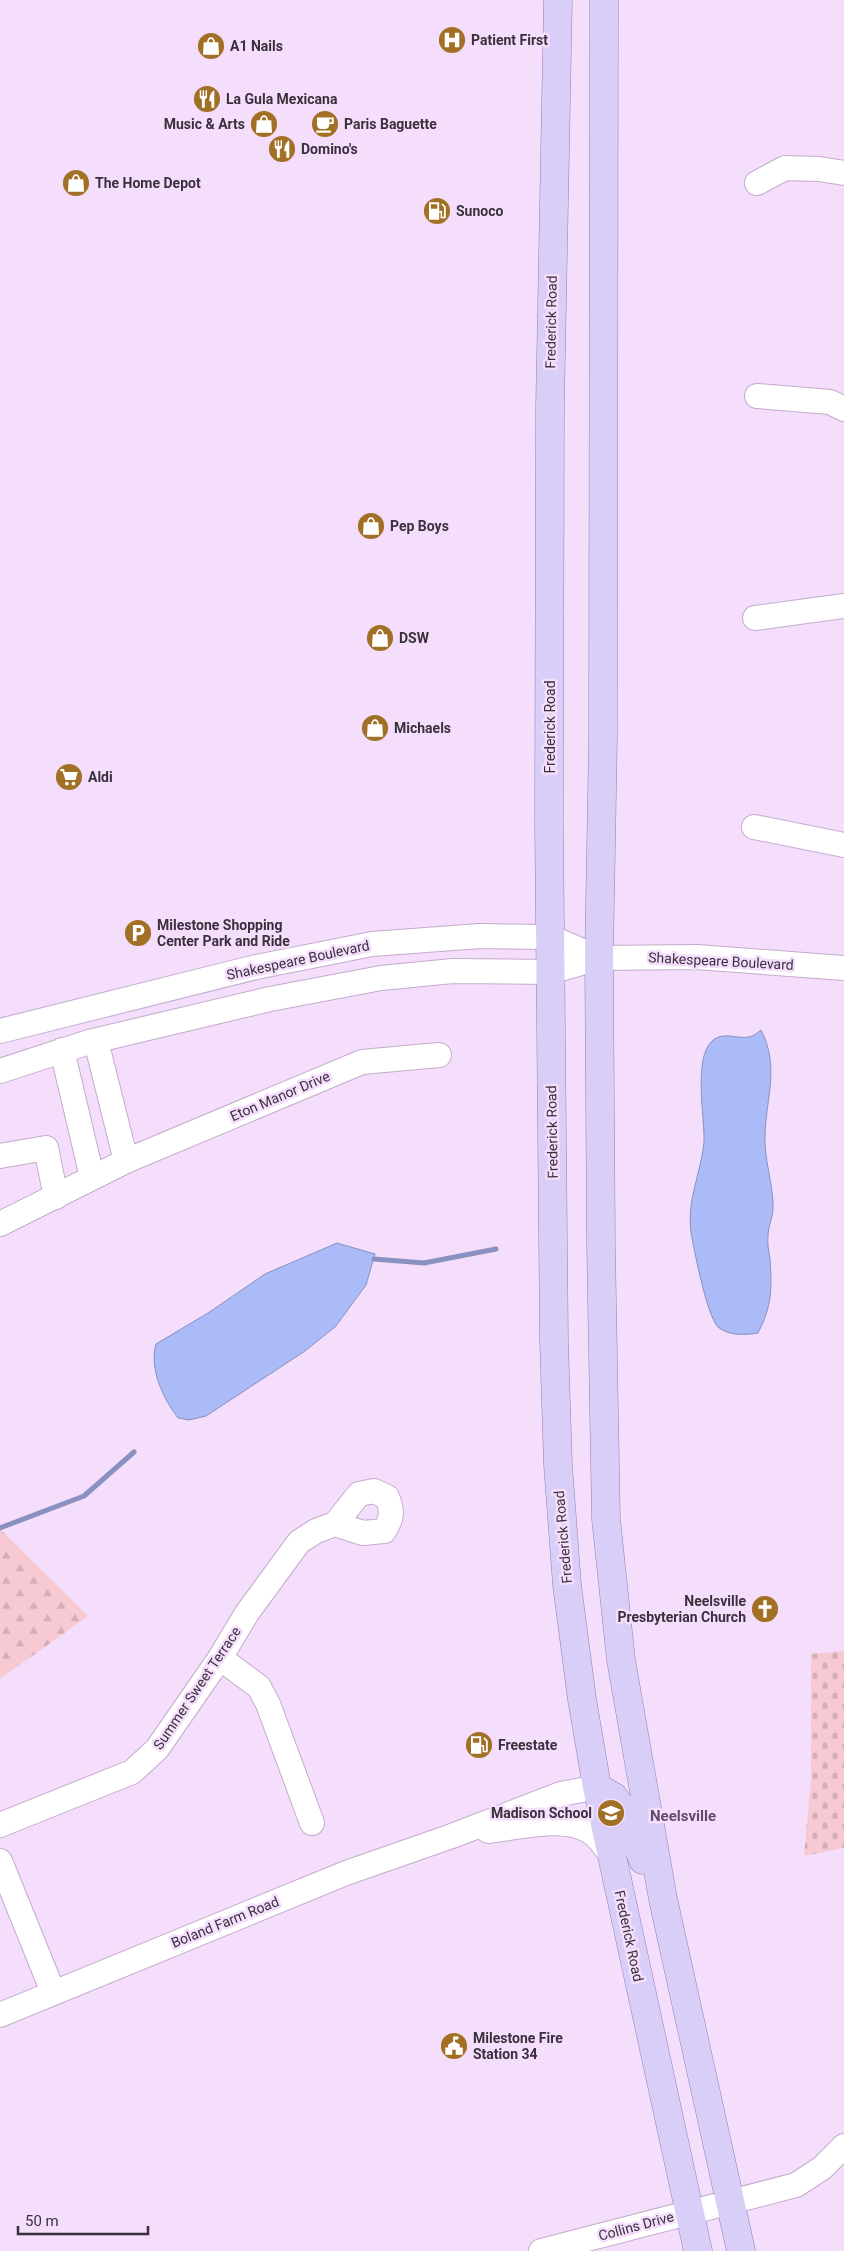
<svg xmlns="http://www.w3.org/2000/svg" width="844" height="2251" font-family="Roboto,sans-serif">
<defs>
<pattern id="forest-firs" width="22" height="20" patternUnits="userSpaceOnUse" patternTransform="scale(1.25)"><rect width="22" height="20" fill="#f7cad3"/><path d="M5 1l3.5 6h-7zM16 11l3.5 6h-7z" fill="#d4aeb6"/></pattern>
<pattern id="cemetery-stones" width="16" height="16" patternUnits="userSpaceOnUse" patternTransform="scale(1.25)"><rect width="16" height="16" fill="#f7cad3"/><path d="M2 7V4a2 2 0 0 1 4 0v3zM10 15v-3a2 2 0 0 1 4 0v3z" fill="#d4aeb6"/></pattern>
</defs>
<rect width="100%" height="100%" fill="#f5ddfc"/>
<path fill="url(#forest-firs)" d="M0 1529 88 1616 0 1679Z"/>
<path fill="url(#cemetery-stones)" d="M844 1651V1848L804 1856 811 1780V1654Z"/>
<path fill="#aabbf7" stroke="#8891bf" d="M761 1030C780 1067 766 1097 765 1135 764 1158 772 1180 773 1203 774 1217 768 1225 768 1236 767 1244 769 1252 770 1259 772 1289 772 1306 758 1333 746 1335 728 1336 718 1327 707 1316 694 1250 691 1232 690 1224 690 1214 691 1206 694 1184 702 1164 704 1142 705 1118 693 1059 712 1041 724 1030 739 1041 752 1036 755 1035 758 1032 761 1030Z
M337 1243 375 1254 366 1285 336 1326 305 1351 206 1416 189 1420 178 1418C163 1398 149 1369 156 1344L208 1313 265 1274Z"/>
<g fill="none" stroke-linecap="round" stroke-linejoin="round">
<path stroke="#8891bf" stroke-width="5" d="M374 1259 424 1263 496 1249
M0 1528 84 1496 134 1452"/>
<defs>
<path id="minor" d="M757 183 785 168 819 169 844 173
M757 396 830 402 844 409
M755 618 844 606
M754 827 844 845
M0 1031 256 967 372 944 480 936 550 937 599 958
M96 1041 126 1161
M62 1050 92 1177
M0 1071 89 1042 270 999 381 978 453 971 550 972 599 958 697 957 844 968
M0 1156 46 1148 56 1197
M0 1224 126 1161 362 1062 439 1055
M220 1658 259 1687 268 1704 312 1823
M0 1825 132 1772 157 1749 220 1658 247 1613 299 1542 316 1531 335 1524 359 1494 374 1491 387 1497C393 1511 392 1519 384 1531L363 1533 335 1524
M488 1831C517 1828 563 1815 589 1831 599 1837 606 1848 612 1857
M0 1861 53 1992
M0 2015 346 1873 452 1836 561 1794 597 1787
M541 2251 796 2185 822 2168 844 2146"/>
<path id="major" d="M558 0 550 406 549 822 554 1341 558 1465 567 1585 582 1699 597 1787 698 2251
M604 0 603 738 599 958 601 1246 606 1519 621 1660 663 1899 741 2251
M597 1787 614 1797 626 1814 643 1860"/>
</defs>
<use href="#minor" stroke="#c3acca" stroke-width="26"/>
<use href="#major" stroke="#8f82b2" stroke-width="29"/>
<use href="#minor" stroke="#fff" stroke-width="24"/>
<use href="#major" stroke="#d8cef7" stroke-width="28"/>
</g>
<defs>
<symbol id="hospital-disc" viewBox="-11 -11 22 22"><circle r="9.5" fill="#a17025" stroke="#f5ddfc"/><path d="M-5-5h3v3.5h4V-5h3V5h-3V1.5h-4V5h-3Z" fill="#fff"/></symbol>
<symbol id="shop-disc" viewBox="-11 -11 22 22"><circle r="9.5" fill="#a17025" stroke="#f5ddfc"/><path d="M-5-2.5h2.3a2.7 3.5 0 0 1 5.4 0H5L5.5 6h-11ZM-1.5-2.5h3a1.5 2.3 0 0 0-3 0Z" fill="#fff"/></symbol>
<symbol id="restaurant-disc" viewBox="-11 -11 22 22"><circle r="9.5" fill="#a17025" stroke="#f5ddfc"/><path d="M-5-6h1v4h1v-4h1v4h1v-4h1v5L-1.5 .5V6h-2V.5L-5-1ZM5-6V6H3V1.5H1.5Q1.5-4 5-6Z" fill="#fff"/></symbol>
<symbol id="cafe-disc" viewBox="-11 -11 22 22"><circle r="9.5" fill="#a17025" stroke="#f5ddfc"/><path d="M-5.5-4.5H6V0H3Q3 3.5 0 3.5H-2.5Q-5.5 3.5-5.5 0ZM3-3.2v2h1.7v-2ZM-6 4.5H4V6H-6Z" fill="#fff"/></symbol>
<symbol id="fuel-disc" viewBox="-11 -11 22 22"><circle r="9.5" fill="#a17025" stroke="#f5ddfc"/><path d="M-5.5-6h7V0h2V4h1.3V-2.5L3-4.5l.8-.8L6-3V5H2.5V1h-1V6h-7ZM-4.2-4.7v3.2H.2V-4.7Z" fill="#fff"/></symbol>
<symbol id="supermarket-disc" viewBox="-11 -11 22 22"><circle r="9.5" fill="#a17025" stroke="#f5ddfc"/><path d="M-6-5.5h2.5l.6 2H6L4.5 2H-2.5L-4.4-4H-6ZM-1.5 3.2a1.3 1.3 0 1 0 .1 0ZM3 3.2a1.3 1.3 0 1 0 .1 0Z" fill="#fff"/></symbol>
<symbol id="parking-disc" viewBox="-11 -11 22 22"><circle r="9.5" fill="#a17025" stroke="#f5ddfc"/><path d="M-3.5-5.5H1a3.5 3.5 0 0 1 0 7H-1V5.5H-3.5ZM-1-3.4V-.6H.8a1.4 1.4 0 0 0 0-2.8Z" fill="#fff"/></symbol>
<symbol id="church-disc" viewBox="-11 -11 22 22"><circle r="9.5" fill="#a17025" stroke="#f5ddfc"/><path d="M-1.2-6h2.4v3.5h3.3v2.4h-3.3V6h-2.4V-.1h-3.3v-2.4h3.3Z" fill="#fff"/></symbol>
<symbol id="school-disc" viewBox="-11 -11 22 22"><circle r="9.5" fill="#a17025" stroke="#f5ddfc"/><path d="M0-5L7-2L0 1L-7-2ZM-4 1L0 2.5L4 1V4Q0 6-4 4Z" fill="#fff"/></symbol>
<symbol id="civic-disc" viewBox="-11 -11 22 22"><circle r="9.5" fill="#a17025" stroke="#f5ddfc"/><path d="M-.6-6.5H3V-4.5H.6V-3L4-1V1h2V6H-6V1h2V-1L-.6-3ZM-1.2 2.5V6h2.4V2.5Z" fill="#fff"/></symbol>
</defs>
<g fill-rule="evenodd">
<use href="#hospital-disc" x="436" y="24" width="32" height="32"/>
<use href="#shop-disc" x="195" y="30" width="32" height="32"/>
<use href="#restaurant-disc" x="191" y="83" width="32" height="32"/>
<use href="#shop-disc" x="248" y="108" width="32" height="32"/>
<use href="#cafe-disc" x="309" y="108" width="32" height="32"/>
<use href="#restaurant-disc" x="266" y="133" width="32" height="32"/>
<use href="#shop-disc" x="60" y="167" width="32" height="32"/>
<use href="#fuel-disc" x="421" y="195" width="32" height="32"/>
<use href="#shop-disc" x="355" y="510" width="32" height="32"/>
<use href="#shop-disc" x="364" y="622" width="32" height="32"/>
<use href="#shop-disc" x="359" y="712" width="32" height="32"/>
<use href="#supermarket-disc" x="53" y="761" width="32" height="32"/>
<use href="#parking-disc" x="122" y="917" width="32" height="32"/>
<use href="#church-disc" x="749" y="1593" width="32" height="32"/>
<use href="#fuel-disc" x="463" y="1729" width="32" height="32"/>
<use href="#school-disc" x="595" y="1797" width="32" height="32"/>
<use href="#civic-disc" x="438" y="2030" width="32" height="32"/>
</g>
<g text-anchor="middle" stroke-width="5" stroke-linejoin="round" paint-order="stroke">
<g font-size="14" font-weight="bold" fill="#39303c" stroke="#f5ddfc" text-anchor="start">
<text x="471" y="45">Patient First</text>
<text x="230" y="51">A1 Nails</text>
<text x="226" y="104">La Gula Mexicana</text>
<text x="245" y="129" text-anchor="end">Music &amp; Arts</text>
<text x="344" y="129">Paris Baguette</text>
<text x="301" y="154">Domino's</text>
<text x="95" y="188">The Home Depot</text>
<text x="456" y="216">Sunoco</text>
<text x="390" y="531">Pep Boys</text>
<text x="399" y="643">DSW</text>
<text x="394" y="733">Michaels</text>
<text x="88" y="782">Aldi</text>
<text x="157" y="930">Milestone Shopping<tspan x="157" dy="16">Center Park and Ride</tspan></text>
<text x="746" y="1606" text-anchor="end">Neelsville<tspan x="746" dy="16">Presbyterian Church</tspan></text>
<text x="498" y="1750">Freestate</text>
<text x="592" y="1818" text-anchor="end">Madison School</text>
<text x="473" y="2043">Milestone Fire<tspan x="473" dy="16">Station 34</tspan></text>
</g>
<g font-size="14" fill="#39303c" stroke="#f5ddfc">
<text transform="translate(551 322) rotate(-89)" y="5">Frederick Road</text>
<text transform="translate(550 727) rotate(-90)" y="5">Frederick Road</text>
<text transform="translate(298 960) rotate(-12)" y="5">Shakespeare Boulevard</text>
<text transform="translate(721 961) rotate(3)" y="5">Shakespeare Boulevard</text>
<text transform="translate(280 1096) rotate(-23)" y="5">Eton Manor Drive</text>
<text transform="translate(552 1132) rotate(-91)" y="5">Frederick Road</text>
<text transform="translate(563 1537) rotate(-95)" y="5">Frederick Road</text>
<text transform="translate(197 1688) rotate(-56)" y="5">Summer Sweet Terrace</text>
<text transform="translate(225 1922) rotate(-22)" y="5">Boland Farm Road</text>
<text transform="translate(629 1936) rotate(78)" y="5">Frederick Road</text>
<text transform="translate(636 2226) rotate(-15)" y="5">Collins Drive</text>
</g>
<g font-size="15" font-weight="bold" fill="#604c66" stroke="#f5ddfc">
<text x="683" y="1821">Neelsville</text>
</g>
</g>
<path d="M18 2226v8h130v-8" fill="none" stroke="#39303c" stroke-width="2.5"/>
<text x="25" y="2226" font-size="15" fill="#39303c" stroke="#f5ddfc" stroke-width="4" paint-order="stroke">50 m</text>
</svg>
